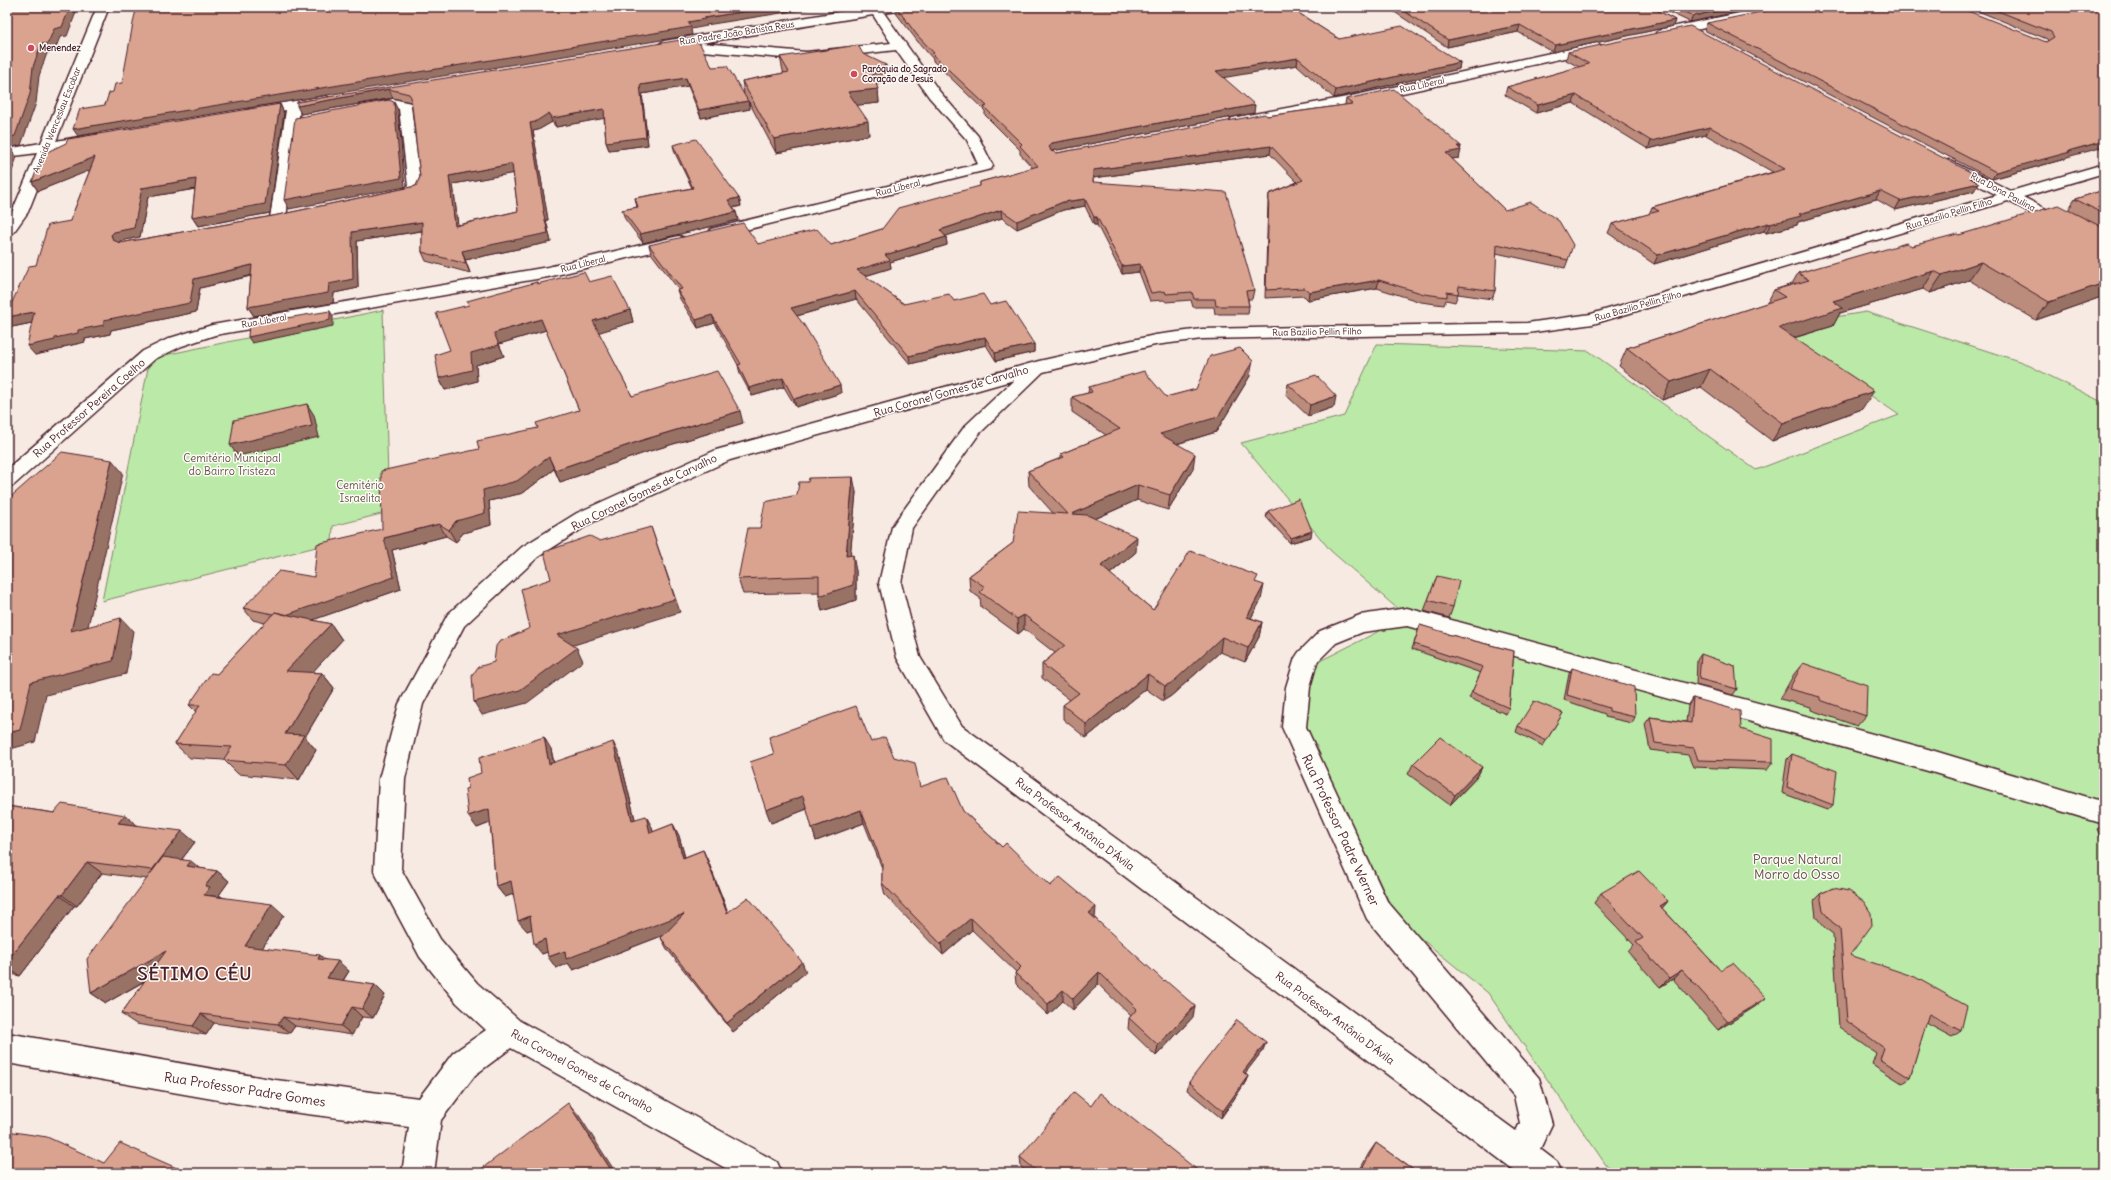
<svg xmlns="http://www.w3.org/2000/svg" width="2111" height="1180" font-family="Delius,sans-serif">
<rect width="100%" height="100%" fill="#f6eae2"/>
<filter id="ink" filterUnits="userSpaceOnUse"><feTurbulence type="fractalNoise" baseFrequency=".025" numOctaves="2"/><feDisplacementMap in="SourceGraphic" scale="8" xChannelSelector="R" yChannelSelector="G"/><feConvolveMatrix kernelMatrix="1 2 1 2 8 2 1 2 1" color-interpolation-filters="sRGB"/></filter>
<g filter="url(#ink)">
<path fill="#bbe9a7" stroke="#828469" d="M383 310 389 512 333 526 332 543 102 601 150 358Z
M1866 312 2022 362 2104 403V1173H1619L1606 1165 1488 993 1397 919 1301 718 1314 664 1407 617 1331 551 1241 443 1344 416 1377 344 1589 351 1756 470 1899 415 1787 338 1786 325Z"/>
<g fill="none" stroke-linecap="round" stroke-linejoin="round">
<defs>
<path id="street" d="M868 7H904L902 10 884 13 939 91 978 136 993 166 991 169 717 237 711 235 709 232 711 229 978 164 967 140 929 97 896 50 806 60 702 51 696 47 702 43 806 52 891 43 873 15 664 49 658 45 664 41Z
M1769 7H1792L1786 11 1662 37 1656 33 1662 29Z
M1597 43 1603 47 1601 50 1347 105 1237 125 1232 124 1230 121 1232 118 1237 117 1347 97Z
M326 96 333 100 331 103 300 108 286 218 283 221H273L270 218 286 110 251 116 244 112 251 108Z
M393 99 411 103 413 106 422 186C417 199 399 203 386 200L383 197 386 194 401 191 408 186 399 109 393 107 365 112 358 108 360 105Z
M95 134 100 135 102 138 100 141 45 151 40 150 38 147 40 144 45 143Z
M1949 160 2011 191 2104 164V173L2023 197 2104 239V250L2008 201 1593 324 1527 333 1202 339 1155 345 1043 372 979 434 912 528 901 583 920 657 962 726 1516 1131 1520 1123 1514 1096 1367 919 1282 727 1286 687 1295 658 1299 652 1320 631 1360 615 1407 608 1928 749 2104 802V824L1928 771 1407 626 1363 632 1336 643 1317 662 1310 687 1306 727 1387 901 1539 1078 1552 1124 1540 1149 1557 1162 1562 1173H1520L1510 1167 944 740 897 658 879 583 892 527 895 522 965 426 1014 380 730 460 591 523 538 557 464 626 423 704 405 779 401 869 440 939 477 983 520 1021 777 1162 782 1173H734L511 1048 475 1075 441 1120 434 1173H402L409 1127 276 1110 7 1063V1033L276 1080 419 1098 453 1053 486 1030 457 1003 420 957 374 871 379 779 399 704 448 614 522 547 577 513 716 450 1039 361 1155 335 1202 329 1527 323 1591 314 1997 195 1944 167 1942 164 1944 161Z
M679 236 685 238 687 241 685 244 548 277 215 335 182 346 155 359 14 485 7 487V469L143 351 170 338 212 325 548 267Z"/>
<path id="secondary" d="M97 7H109L28 212 13 233 7 235V219L12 212 37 153 7 157V149L41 143Z"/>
</defs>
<use href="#street" stroke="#4a1f2b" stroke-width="3"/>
<use href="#secondary" stroke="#4a1f2b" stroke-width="3"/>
<use href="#street" fill="#fdfcf7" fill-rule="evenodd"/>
<use href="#secondary" fill="#fdfcf7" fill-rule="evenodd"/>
</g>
<path fill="#bb8c7c" stroke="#4a1f2b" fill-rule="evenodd" d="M896 7H1289L1339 39 1460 62 1459 69 1334 98 1297 65 1223 77 1254 113 1052 151H1051L1057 153 1267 116 1345 105 1346 99 1461 146 1459 158 1452 159 1505 210 1568 260 1565 268 1496 253 1495 291 1492 299 1458 294 1455 302 1446 300 1444 305 1421 302 1377 288 1308 300 1304 296 1265 298 1268 202 1269 194 1297 182 1270 154 1093 178V182L1254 290 1252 299H1248L1249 306 1248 314H1215L1214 307H1193L1191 300 1166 302 1164 300 1150 301 1139 272 1122 274 1097 225H1094L1085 206 1063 210 1017 229 1002 218 946 236 947 245 890 262 891 268 865 276 904 304 954 301 990 305 1034 344V352L996 361 986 345 910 364 856 299 797 316 841 393 796 407 784 387 752 396 740 374 738 365 715 323 698 328 680 299 677 290H679L651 253 649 245 758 244 831 245 882 229 980 186V182L1033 168 1020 154V150L985 115V111L933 61V59L918 42 896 13Z
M1387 7H1651L1675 20 1673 26 1553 52 1518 32 1447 47Z
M1658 7H1762L1690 22Z
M1968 7H2104L2067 157 2065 159 1992 179 1704 30 1707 23 2046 42 2048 41 2047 39Z
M694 41 712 67 744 94 742 81 784 73 783 71 780 57 863 54 888 79 876 85 878 89 879 103 857 105 869 135 776 153 749 102 750 109 701 118 688 86 642 94 648 145 609 150 606 142 604 118 556 127 552 122 538 130 533 131 548 220H546L551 242 465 260 470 273 426 261 422 252V231L357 241 358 288 334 293 333 303 254 316 248 307 251 276 200 288 196 312 111 330 110 334 85 339V342L63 347 62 349 35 355 32 323 12 327 36 265 70 221 90 170 38 191 32 182 280 104 284 113 270 213 198 226 192 217 195 189 148 197 140 237 120 241 119 242 120 243 273 216 416 186 420 177 411 102 393 98 301 114 297 102ZM513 173 518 211 458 225 453 184Z
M1568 52 1975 180 1974 191 1895 210 1876 199 1798 222 1797 225 1766 233 1764 231 1654 264 1608 233 1612 224 1649 214 1652 207 1773 172 1706 135 1648 149 1573 103 1536 113 1505 95 1507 87 1579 67 1566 60Z
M673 145 739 198 741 206 733 208 736 212 738 220 643 243 625 219 622 210 637 207 635 198 692 188 675 153Z
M2104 190V296L2036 320 1969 280 1930 293 1923 289 1840 313 1833 326 1794 338 1862 409 1772 441 1701 387 1662 400 1619 366 1627 348 1767 303 1774 290 1792 284 1798 273 1873 253 1912 246 2068 210 2075 199Z
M537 282V284L589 282 630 310 633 322 598 332 632 396 743 423 650 451 560 482 554 469 523 493 489 501 491 525 463 533 456 542 446 536 392 550 401 589 312 620 331 624 342 640 312 672 322 673 334 688 305 737 316 750 299 780 238 774 224 760 190 758 175 744 196 712 189 705 217 674 265 623 253 620 243 608 314 577 382 529 479 449 538 428 579 410 546 330 499 344 504 356 476 365 477 381 445 390 439 378 469 305Z
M1250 376 1216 432 1177 444 1193 469 1168 510 1137 500 1095 519 1136 552 1110 574 1153 610 1257 583 1261 600 1251 618 1262 622 1259 637 1245 662 1220 652 1171 696 1163 701 1146 689 1086 738 1063 719V705L1070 700 1042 678V664L1055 653 1024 629 1018 634 981 607 980 598 970 591 969 576 1053 513 1029 486 1028 471 1061 458V454L1106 435 1072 412V397L1088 393 1089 387 1166 397Z
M1288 384 1334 407 1308 416 1286 395Z
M856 492 850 556 856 571V600L822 611 819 596V592L743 594 738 579 760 528Z
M1268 511 1311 537 1290 543 1266 517Z
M1437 576 1453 607 1449 618 1424 611Z
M1420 625 1447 634 1514 651 1509 708 1506 714 1469 698 1481 673 1412 649Z
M1701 654 1737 689 1733 695 1696 685 1697 660Z
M1803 663 1866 716 1857 726 1811 710V707L1780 699 1794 674Z
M1572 668 1635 717 1632 723 1605 717V714L1564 700 1569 674Z
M1693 698 1741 729 1773 762 1767 770 1693 767 1688 755 1650 750 1645 724 1650 717 1686 722 1688 706Z
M1563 713 1543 746 1516 732 1518 726Z
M871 742 894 757 920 787 963 811 1002 847 1050 886 1095 918 1193 1017 1156 1056 1128 1029 1129 1018 1131 1016 1098 984 1073 1010 1063 1001 1048 1015 1016 984 1015 973 1016 972 972 930 943 955 885 895 882 883V868L864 823 816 841 807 809 771 823Z
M551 749 554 763 619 754 635 819 652 827 653 832 673 824 679 836 685 857 703 850 708 861 728 912 806 972 733 1032 667 949 661 938 664 935 573 970 568 963 556 968 547 952 542 954 532 929 527 931 513 894 505 897 496 886 490 823 477 828 468 788Z
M1792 754 1833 805 1828 810 1782 793 1787 759Z
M1413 764 1482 767 1477 777 1450 805 1408 774Z
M7 806 137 825 195 842 182 859 199 868 217 871 229 881 219 895 222 897 284 915 262 948 326 960 349 971 343 981 375 985 385 995 373 1018 362 1017 352 1035 295 1026 290 1033 214 1023 206 1035 136 1024 121 1014 145 981 106 1003 91 993 147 879 102 873 77 906H74L20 976 7 973Z
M2104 824V845L2097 829Z
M1833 888 1850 955 1961 1031 1952 1037 1926 1023 1910 1078 1902 1083 1872 1064 1876 1053 1839 1027 1833 934 1825 928 1816 917 1814 900 1820 894Z
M1601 893 1668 901 1662 908 1720 970 1756 1006 1718 1030 1673 979 1660 987 1628 952 1634 945 1594 903Z
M1266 1042 1263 1050 1245 1073 1248 1076 1245 1083 1221 1118 1187 1090 1189 1082Z
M1091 1106 1201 1173H1028L1021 1167 1020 1157Z
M1376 1143 1415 1171 1417 1169 1422 1173H1358L1369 1153Z"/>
<path fill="#987265" stroke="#4a1f2b" d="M70 7H78L67 36 60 37 54 52 47 53 39 76 36 103 21 145 7 149V138L41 44 54 29Z
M773 7H819L706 25 707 26 691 29 692 35 78 136 73 129 688 22 704 18Z
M1735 7H1762L1690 22 1693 16Z
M1675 20 1673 26 1553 52 1555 45Z
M1520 25 1518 32 1447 47 1448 40Z
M1298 58 1297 65 1216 79V71Z
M1460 62 1459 69 1334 98 1336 90Z
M886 65 888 79 873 87 872 73Z
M686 78 688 86 642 94 648 145 609 150 606 142 640 85Z
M389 89 393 98 301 114 297 106Z
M878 89 879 103 850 106 848 92Z
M1576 95 1573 103 1536 113 1538 105Z
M748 101 750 109 701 118 699 110Z
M394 102 398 110 405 187 289 209 284 200Z
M280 104 284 113 270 213 198 226 192 217Z
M1255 105 1254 113 1052 151 1049 154V146L1052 143Z
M604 109 606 118 556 127 553 118Z
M549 113 552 122 538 130 533 131 548 220H546L551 242 465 260 470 273 462 251 543 211 530 123Z
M868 121 869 135 776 153 774 139Z
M1710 127 1706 135 1648 149 1651 141Z
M2104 141V147L2067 157 2065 159 1992 179 1996 172 2068 151Z
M1271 146 1270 154 1093 178V170Z
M1457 146H1461L1460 150H1461L1459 158 1444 160 1446 153Z
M10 148 17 157 7 185V157Z
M95 157 101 166 38 191 32 182Z
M512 164 515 173 453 184 459 235 455 226 449 176Z
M1978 176 1973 184 1970 178Z
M196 179 201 188 148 197 140 237 120 241 117 244 113 240 111 235 142 188Z
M1979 183 1974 191 1895 210 1900 201Z
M1880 191 1876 199 1798 222 1797 225 1766 233 1770 224 1799 214Z
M739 198 741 206 730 208 728 200Z
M1085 199V206L1063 210 1017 229V221L1063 202Z
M1001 210 1002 218 940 238V230Z
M736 212 738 220 643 243 640 234Z
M1094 217H1097V225H1094Z
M422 222 426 230 357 241 358 288 334 293 333 303 254 316 248 307 329 284 352 232Z
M1768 223 1764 231 1654 264 1658 255Z
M946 237 947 245 890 262 891 268 858 278 857 270 885 255Z
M1981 262 1969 280 1930 293 1942 275Z
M1140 264 1139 272 1122 274V266Z
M252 265 257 274 200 288 196 312 111 330 110 334 85 339V342L63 347 62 349 35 355 27 346 55 338 104 320 194 279Z
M1934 271 1923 289 1840 313 1833 326 1769 345 1779 328 1833 301Z
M1379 280 1377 288 1308 300 1309 292Z
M2104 283V296L2036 320 2049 302Z
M855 291 856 299 793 317 791 308Z
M630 310 633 322 597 333 593 321Z
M330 311 333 316V326L252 343 248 337Z
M34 312 41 321 12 327 7 321V317Z
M712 315 715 323 698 328 696 320Z
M541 319 546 330 499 344 504 356 476 365 477 381 445 390 439 378 471 353 494 333Z
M985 337 986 345 910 364 909 356Z
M1034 344V352L996 361 995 353Z
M1253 361 1250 376 1216 432 1159 449 1160 434Z
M1710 369 1701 387 1662 400 1671 382Z
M783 378 784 387 752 396 749 388Z
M840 385 841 393 796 407 794 399Z
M1874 391 1862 409 1772 441 1783 423Z
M1336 396 1334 407 1308 416 1310 405Z
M307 404 314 415 319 437 238 456 230 445Z
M740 411 743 423 650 451 560 482 555 470 646 439Z
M1195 454 1193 469 1168 510 1170 495Z
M549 457 554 469 523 493 489 501 491 525 463 533 456 542 449 530 483 490Z
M112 460 123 473 84 644 71 631Z
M853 477 856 492 849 571 846 556Z
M1138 485 1137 500 1072 529V514Z
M439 524 446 536 392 550 401 589 290 628 281 616 384 538Z
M651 527 680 612 564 648 557 635Z
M1312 531 1311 537 1290 543 1291 538Z
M1137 537 1136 552 1101 581V566Z
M853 555 856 571V600L822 611 819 596Z
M1264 585 1261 600 1244 631 1247 617Z
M1024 615V629L1018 634 1017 619Z
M121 618 133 631 126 674 46 695 35 742 7 750V733L31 682Z
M1262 622 1259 637 1245 662 1248 648Z
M331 624 342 640 299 687 286 671Z
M1222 637 1220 652 1171 696 1163 701 1165 686Z
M577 648 583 661 527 703 482 715 474 702Z
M322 673 334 688 305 737 316 750 299 780 286 765 285 734Z
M1148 674 1146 689 1086 738V724Z
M544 737 551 749 556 776 549 764Z
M613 742 619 754 638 832 632 820Z
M1482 767 1477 777 1450 805 1455 795Z
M803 796 807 809 771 823 766 810Z
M489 809 497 820 477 828 468 816Z
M861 810 864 823 816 841 812 828Z
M125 815 138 826 118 823Z
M646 816 652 827 656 845 650 833Z
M673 824 679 836 688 869 683 858Z
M182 831 195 842 165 881 152 870Z
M703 850 708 861 732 924 727 913Z
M191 861 203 871 187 866Z
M87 862 102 873 77 906 62 895Z
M217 871 229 881 219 895 222 897 204 895 205 886Z
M511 881 519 892 505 897 496 886Z
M59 895 74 906 20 976 7 968V961Z
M1668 901 1660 911V906Z
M272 904 284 915 257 956 245 946Z
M1096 907 1095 919 1089 913Z
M684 914 690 925 573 970 568 963 556 968 548 957 565 951Z
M530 916 538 927 527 931 518 921Z
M971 918 972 930 943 955 941 944Z
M545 939 553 950 542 954 534 944Z
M166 951 179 961 106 1003 91 993Z
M320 955 331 965 318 959Z
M338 961 349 971 338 988 327 978Z
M802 962 806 972 733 1032 727 1023Z
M1682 970 1673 979 1660 987 1669 978Z
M1099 972 1098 984 1073 1010V999Z
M375 985 385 995 373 1018 362 1009Z
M1063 990V1001L1048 1015V1004Z
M1766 998 1756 1006 1718 1030 1728 1021Z
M1195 1006 1193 1017 1156 1056 1158 1045Z
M352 1007 362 1017 352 1035 341 1026Z
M201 1014 214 1023 206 1035 193 1026Z
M283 1017 295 1026 290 1033 278 1024Z
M1266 1042 1263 1050 1240 1080 1243 1072Z
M1248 1076 1245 1083 1221 1118 1223 1111Z
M568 1103 578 1114 616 1173H613Z"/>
<path fill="#d9a390" stroke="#4a1f2b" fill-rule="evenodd" d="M7 7H70L62 27 54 29 48 43 41 44 33 67 30 94 15 136 7 138Z
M137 7H773L704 18 705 19 688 22 691 27 73 129 80 109 105 105 109 93 113 92 115 84 122 83 134 18Z
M896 7H1289L1339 39 1402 26 1460 62 1336 90 1298 58 1216 71 1255 105 1052 143 1049 146 1051 151 1057 153 1265 114 1267 116 1352 104 1346 99 1394 89 1461 146H1457L1461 150 1446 153 1505 210 1531 202 1559 221 1573 245 1568 260 1497 244 1495 291 1459 286 1458 294 1447 292V297L1424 294 1379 280 1309 292 1305 288 1266 290 1269 194 1303 180 1271 146 1093 170V182L1226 192 1254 290 1246 291 1249 306H1216L1215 299H1194L1192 292 1166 294 1165 291 1151 293 1140 264 1122 266 1097 217H1094L1085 199 1063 202 1017 221 1001 210 940 230 946 237 885 255 890 260 857 270 904 304 949 294 954 301 983 294 990 305 1006 301 1034 344 995 353 985 337 909 356 855 291 791 308 804 325 840 385 794 399 783 378 749 388 738 365 741 364 712 315 696 320 677 290 682 289 649 245 743 223 758 244 817 229 831 245 882 229 898 208 980 186V182L1038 166 1020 146 1022 144 984 107 987 106 932 54 934 53 917 35Z
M1398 7H1651L1675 20 1555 45 1520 25 1448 40Z
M1674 7H1735L1693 16Z
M1785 7H1958L2046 42 2054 37 2051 32 1988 7H2104V141L2068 151 2070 152 1996 172 1707 23Z
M1690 26 1978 176 1970 178 1979 183 1900 201 1880 191 1799 214 1801 216 1770 224 1768 223 1658 255 1612 224 1659 211 1652 207 1785 169 1710 127 1651 141 1576 95 1538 105 1507 87 1589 64 1568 52Z
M693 38V40L700 44 712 67 727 66 748 101 699 110 686 78 640 85 646 137 606 142 604 109 553 118 549 113 535 122 530 123 544 211H543L548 233 462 251 466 264 422 252V222L352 232 353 279 329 284 328 293 248 307 252 265 194 279 190 303 104 320V325L78 330V333L55 338V340L27 346 34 312 7 317V313L29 266 36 265 48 225 70 221 95 157 32 182 43 154 66 143 68 139 280 104 265 204 192 217 196 179 142 188 134 228 114 232 111 235 113 240 120 243 273 216 416 186 420 177 411 97 409 94 389 89 297 106V102ZM512 164 518 211 455 226 449 176Z
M858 45 863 54 886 65 872 73 878 89 848 92 868 121 774 139 742 81 789 72 780 57Z
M389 100 394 102 401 178 284 200 295 118Z
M696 139 739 198 728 200 736 212 640 234 622 210 638 207 635 198 693 188 673 145Z
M7 148H10L7 157Z
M2104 190V214L2075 199Z
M2058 205 2104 228V283L2049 302 1981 262 1942 275 1934 271 1833 301 1843 308 1779 328 1874 391 1783 423 1710 369 1671 382 1627 348 1785 297 1774 290 1809 280 1798 273 1871 252 1873 253 1906 243 1912 246 1957 234 1959 235Z
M584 272 589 282 612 276 630 310 593 321 632 396 717 371 740 411 646 439 555 470 549 457 517 481 483 490 485 513 456 521 449 530 439 524 384 538 394 577 286 615 275 612 273 614 243 608 279 571 314 577 317 544 382 529 381 471 479 449 477 441 538 428 536 423 579 410 541 319 494 333 499 345 471 353 472 370 439 378 435 355 450 350 436 313 469 305 467 301 537 282V284Z
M330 311V320L248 337 249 324Z
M1240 348 1253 361 1218 417 1160 434 1195 454 1170 495 1138 485 1072 514 1087 515 1137 537 1101 566 1153 610 1190 551 1258 576 1255 582 1264 585 1247 617 1262 622 1248 648 1222 637 1173 682 1165 686 1148 674 1086 724 1063 705 1079 693 1042 664 1065 645 1024 615 1017 619 980 592 985 587 969 576 1013 543 1018 511 1068 514 1028 471 1064 457 1061 454 1120 429 1072 397 1092 392 1089 387 1144 371 1166 397 1196 389 1210 356Z
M1316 375 1336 396 1310 405 1288 384Z
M307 404 312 426 230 445 234 420Z
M62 452 112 460 71 631 121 618 113 661 31 682 20 730 7 733V500Z
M853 477 846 556 853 555V585L819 596V576L738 579 748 528H760L765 502 797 495 799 482H808L809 478Z
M1299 499 1312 531 1291 538 1268 511Z
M651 527 675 599 557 635 577 648 520 690 474 702 472 676 478 667 494 662 496 646 499 642 530 628 521 589 551 579 544 552 590 536 600 541Z
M1437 576 1459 581 1453 607 1428 600Z
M275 612 331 624 286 671 322 673 285 734 304 735 286 765 223 760 232 747 175 744 200 705H189L211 673 217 674Z
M1420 625 1447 633V634L1514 651 1509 708 1472 692 1483 667 1414 644Z
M1701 654 1735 666 1737 689 1699 679Z
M1803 663 1867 685 1866 716 1820 700V697L1789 689Z
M1572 668 1634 687 1635 717 1609 711V708L1567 695Z
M1693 698 1740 711 1741 729 1773 739V762L1698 760 1694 748 1655 743 1650 717 1691 723Z
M1534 701 1563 713 1546 741 1518 726Z
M856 706 871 742 885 737 894 757 915 763 920 787 948 777 963 811 1002 847 1006 843 1050 886 1060 877 1096 907 1089 913 1164 981 1165 980 1195 1006 1158 1045 1129 1018 1137 1009 1099 972 1073 999 1063 990 1048 1004 1015 973 1021 967 971 918 941 944 882 883V863L861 810 812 828 803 796 766 810 750 762 774 754 769 737Z
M544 737 549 764 613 742 632 820 646 816 650 833 673 824 683 858 703 850 727 913 748 897 802 962 727 1023 661 938 684 914 566 959 565 951 548 957 545 939 534 944 530 916 518 921 511 881 496 886 489 809 468 816 465 789 468 788 467 778 481 773 479 758Z
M1440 737 1482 767 1455 795 1413 764Z
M1792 754 1837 771 1833 805 1787 787Z
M62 804 125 815 118 823 182 831 152 870 87 862 62 895H59L7 961V806L54 813Z
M163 857 191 861 187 866 217 871 205 886 210 887 204 895 272 904 245 946 320 955 318 959 338 961 327 978 375 985 362 1009 352 1007 341 1026 283 1017 278 1024 201 1014 193 1026 121 1014 166 951 91 993 87 959Z
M1639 871 1668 901 1660 906 1720 970 1733 963 1766 998 1728 1021 1682 970 1669 978 1636 942 1643 938 1601 893Z
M1833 888 1849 891 1864 902 1871 913 1872 925 1850 955 1915 977 1967 1006 1961 1031 1929 1014 1910 1078 1880 1059 1884 1048 1847 1021 1840 928 1832 922 1823 911 1820 894Z
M1237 1020 1266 1042 1243 1072 1248 1076 1223 1111 1189 1082Z
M1074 1092 1091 1106 1100 1093 1201 1173H1039L1020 1157Z
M568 1103 613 1173H476Z
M7 1131 47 1137 104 1163 120 1143 188 1173H7Z
M1376 1143 1416 1172 1417 1169 1422 1173H1360Z"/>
</g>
<g fill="#d1495b" stroke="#fdfcf7" stroke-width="1.5">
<circle cx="31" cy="48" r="4"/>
<circle cx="854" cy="74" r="4"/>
</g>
<g text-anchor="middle" stroke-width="3" stroke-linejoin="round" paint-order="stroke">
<g font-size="9" fill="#4a1f2b" stroke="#fdfcf7">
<text transform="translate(737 33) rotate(-9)" y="3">Rua Padre João Batista Reus</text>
<text transform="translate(1422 85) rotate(-12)" y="3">Rua Liberal</text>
<text transform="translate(57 120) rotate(-68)" y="3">Avenida Wenceslau Escobar</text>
<text transform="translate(898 188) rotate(-14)" y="3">Rua Liberal</text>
<text transform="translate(2003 192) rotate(28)" y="3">Rua Dona Paulina</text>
<text transform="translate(1949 214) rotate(-17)" y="3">Rua Bazilio Pellin Filho</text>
<text transform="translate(583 264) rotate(-14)" y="3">Rua Liberal</text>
<text transform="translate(1638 306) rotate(-16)" y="3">Rua Bazilio Pellin Filho</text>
<text transform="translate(264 321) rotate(-10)" y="3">Rua Liberal</text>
<text transform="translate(1317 332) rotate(-1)" y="3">Rua Bazilio Pellin Filho</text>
</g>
<g font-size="9" font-weight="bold" fill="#4a1f2b" stroke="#fdfcf7" text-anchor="start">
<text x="39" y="51">Menendez</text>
<text x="862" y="72">Paróquia do Sagrado<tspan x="862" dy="10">Coração de Jesus</tspan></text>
</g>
<g font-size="11" fill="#4a1f2b" stroke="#fdfcf7">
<text transform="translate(951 391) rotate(-16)" y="4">Rua Coronel Gomes de Carvalho</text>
<text transform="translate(89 408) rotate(-41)" y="4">Rua Professor Pereira Coelho</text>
<text transform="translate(644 492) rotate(-26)" y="4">Rua Coronel Gomes de Carvalho</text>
<text transform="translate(1075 824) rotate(37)" y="4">Rua Professor Antônio D'Ávila</text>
<text transform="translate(1335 1018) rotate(37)" y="4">Rua Professor Antônio D'Ávila</text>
<text transform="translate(582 1071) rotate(29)" y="4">Rua Coronel Gomes de Carvalho</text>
</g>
<g font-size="11" fill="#66524a" stroke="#fdfcf7">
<text x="232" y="462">Cemitério Municipal<tspan x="232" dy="13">do Bairro Tristeza</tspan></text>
<text x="360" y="489">Cemitério<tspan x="360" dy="13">Israelita</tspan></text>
</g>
<g font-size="13" fill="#4a1f2b" stroke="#fdfcf7">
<text transform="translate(1341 830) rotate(65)" y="5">Rua Professor Padre Werner</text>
<text transform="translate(245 1089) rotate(9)" y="5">Rua Professor Padre Gomes</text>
</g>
<g font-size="13" fill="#66524a" stroke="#fdfcf7">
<text x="1797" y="864">Parque Natural<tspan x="1797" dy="15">Morro do Osso</tspan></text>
</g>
<g font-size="18" font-weight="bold" letter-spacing="1" fill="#4a1f2b" stroke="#fdfcf7">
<text x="195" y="980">SÉTIMO CÉU</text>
</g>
</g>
<rect width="2111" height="1180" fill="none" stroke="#fdfcf7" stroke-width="24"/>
<rect x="12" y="12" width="2087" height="1156" fill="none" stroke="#4a1f2b" stroke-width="1.5" filter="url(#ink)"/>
</svg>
